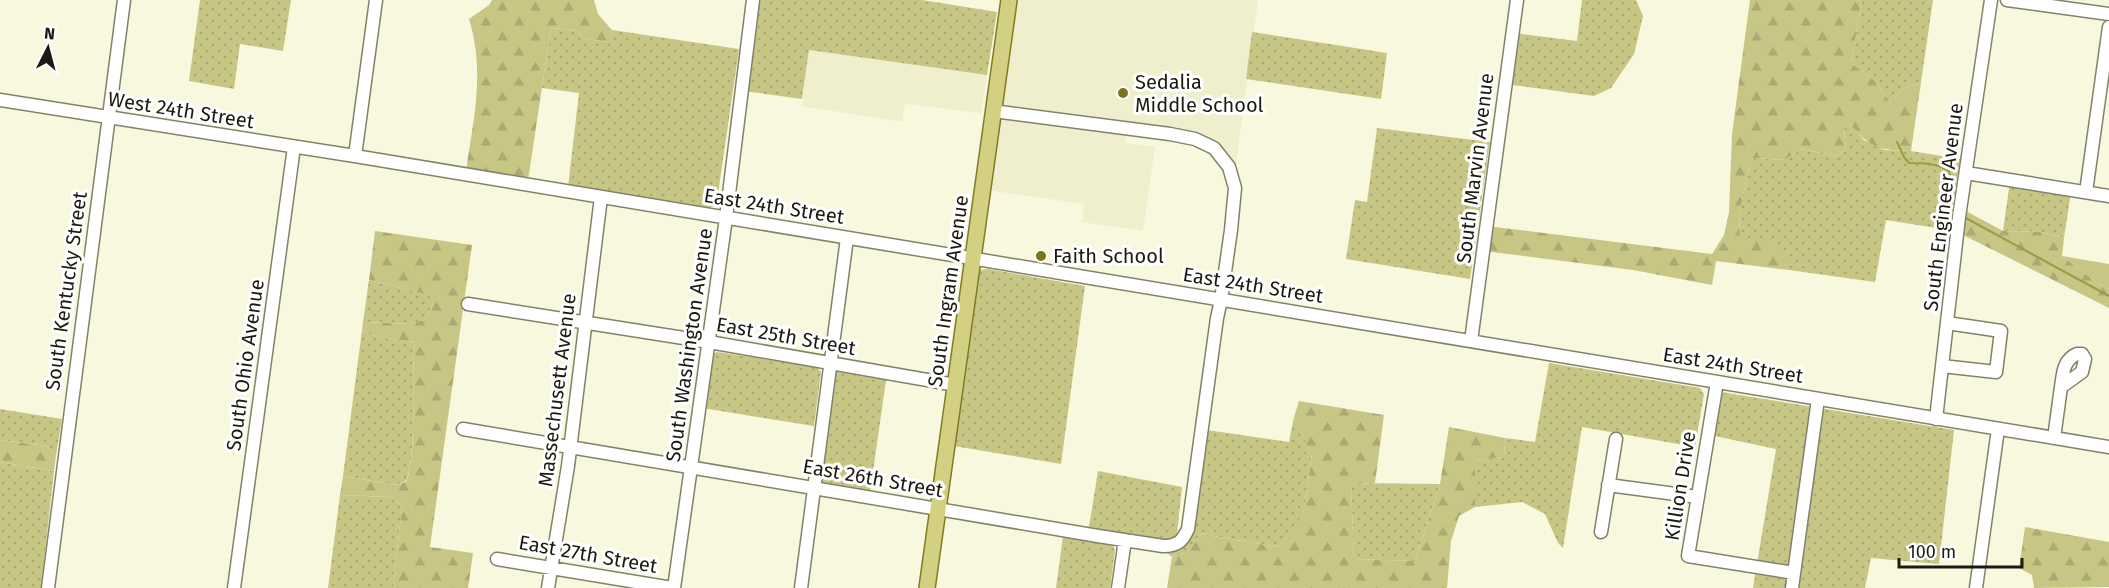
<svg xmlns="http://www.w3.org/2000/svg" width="2109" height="588" font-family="'Fira Sans',sans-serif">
<defs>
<pattern id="grass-dots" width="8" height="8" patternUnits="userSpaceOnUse" patternTransform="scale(1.5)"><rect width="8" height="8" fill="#c8c685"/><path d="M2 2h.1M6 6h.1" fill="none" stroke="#abaa72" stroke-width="1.8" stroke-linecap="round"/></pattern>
<pattern id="forest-firs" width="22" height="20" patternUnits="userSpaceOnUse" patternTransform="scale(1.5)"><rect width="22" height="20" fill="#c8c685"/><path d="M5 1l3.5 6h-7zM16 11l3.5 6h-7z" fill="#abaa72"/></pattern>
</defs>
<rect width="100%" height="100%" fill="#f8f8de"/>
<path fill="#efeecd" d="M1014 0H1258L1236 164 1223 149 1204 136 999 107Z
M809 50 987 75 981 113 905 104 902 122 802 106Z
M997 116 1126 134 1125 143 1155 147 1143 231 1082 222 1084 204 986 190Z"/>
<path fill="url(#grass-dots)" d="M200 0H291L283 51 240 44 234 89 189 81Z
M755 0H922L997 12 987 75 809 50 802 99 744 91Z
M1582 0H1636L1643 16 1634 54 1611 88 1594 96 1506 84 1515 33 1577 41Z
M1862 0H1933L1921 82 1903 89 1890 102 1875 81 1851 63Z
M551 28 574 30 586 39 610 42 612 30 739 49 717 201 714 206 699 210 568 187 579 93 542 88Z
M1252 32 1387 53 1381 99 1246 79Z
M1852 125 1864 140 1885 150 1911 151 1960 159 1949 230 1886 220 1875 282 1789 270V254L1740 238 1739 214 1751 158 1785 160 1801 149 1837 156 1846 149 1844 128Z
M1377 128 1490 142 1470 279 1346 259 1355 200 1367 202Z
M2010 181 2071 192 2064 238 2041 232 2003 231Z
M988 269 1085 286 1061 464 948 445 973 275 979 270Z
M369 280 430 295 433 305 424 320 409 324 363 322Z
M362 330 377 337 415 342C410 388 418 435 407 480L396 485 343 476Z
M717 352 817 367 821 372 814 426 702 408 711 355Z
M1549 363 1700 388 1704 394 1695 447 1582 427 1563 548 1558 543 1545 514 1522 502 1475 507V461L1504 457 1505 438 1535 442Z
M831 371 886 380 870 493 815 484Z
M1721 392 1954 430 1939 564 1871 558 1865 588H1753L1776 449 1710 435Z
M0 409 62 419 56 455 47 446 0 440Z
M1294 417 1312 454 1303 515 1278 547 1201 534 1188 552 1172 557 1167 553 1180 546 1200 429 1289 442Z
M0 462 54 471 41 588H0Z
M1098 471 1182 487 1177 534 1173 543 1088 533Z
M1351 483 1440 484 1415 561 1354 559Z
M340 495 391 497 402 506 393 588H328Z
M1063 536 1112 544 1115 550 1110 588H1056Z"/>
<path fill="url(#forest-firs)" d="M492 0H594L598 14 612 30 610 42 586 39 574 30 551 28 528 180 466 170C474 118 485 71 469 19L489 5Z
M1750 0H1862L1851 63 1875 81 1890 102 1903 89 1921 82 1911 151C1881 150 1871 149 1851 125L1844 129 1846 149 1837 156 1801 149 1785 160 1751 158 1739 214 1740 237 1767 241 1789 254V270L1716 261 1712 285 1633 270 1484 251 1487 226 1712 254 1724 235 1729 212 1732 134Z
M1964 210 2003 231 2041 232 2064 238 2062 256 2099 284 2109 289V308L1961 234Z
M375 231 472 245 430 547 473 553 468 588H393L402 506 391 497 340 495 343 476 396 485 407 481C418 436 410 388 415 342L377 337 362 330 363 322 409 324 424 320 433 305 429 295 369 280Z
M1299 401 1384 415 1375 483H1351L1354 559 1415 561 1440 484 1449 427 1505 438 1504 457 1475 461V507L1459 516 1451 541 1447 588H1167L1172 557 1188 552 1201 534 1278 547 1303 514 1312 455 1294 417Z
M0 440 47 446 56 455 54 471 0 462Z
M2025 527 2109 542V587L2034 588 2032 575 2019 568Z"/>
<path fill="#c8c685" d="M2062 256 2109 264V289L2099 284Z"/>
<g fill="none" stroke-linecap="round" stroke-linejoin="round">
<path stroke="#9e9b46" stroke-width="2" d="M1897 142 1904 157 1909 163C1922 163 1937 163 1949 171L1951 179 1949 205 1954 211
M1964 217 2109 296"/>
<defs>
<path id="minor" d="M2007 0 2109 14
M0 100 355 156 2109 447
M355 156 376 0
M1966 173 2109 196
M2086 192 2109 27
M468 304 709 342 956 385
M1471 341 1517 0
M2077 354H2082L2085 359 2082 372 2061 387C2063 374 2063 360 2077 354Z
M1942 366 1996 372 2001 331 1947 323
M1717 382 1688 556 1794 573
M1936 419 1959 217 1991 0
M463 429 1098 536 1163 546C1177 546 1182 542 1188 529L1217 318 1221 300 1231 230 1235 188 1229 167 1214 148 1195 139 1170 134 993 111
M2054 438 2061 387
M1608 485 1698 497
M1601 532 1616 439
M497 559 672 588
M48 588 124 0
M234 588 294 147
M548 588 568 466 601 197
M674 588 726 218 753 0
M801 588 847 238
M1118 588 1125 540
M1792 588 1818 399
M1976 588 1998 429"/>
<path id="major" d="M927 588 1009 0"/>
</defs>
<use href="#minor" stroke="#82826b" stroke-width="15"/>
<use href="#major" stroke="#807c24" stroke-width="18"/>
<use href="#minor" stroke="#fff" stroke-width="12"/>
<use href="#major" stroke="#d3d082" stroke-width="15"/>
</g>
<g fill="#797519" stroke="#fff" stroke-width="2">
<circle cx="1123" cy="93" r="6"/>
<circle cx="1041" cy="256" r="6"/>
</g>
<g text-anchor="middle" stroke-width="6" stroke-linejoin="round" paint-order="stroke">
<g font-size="20" fill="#1b1a11" stroke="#fff" text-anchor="start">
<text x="1135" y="89">Sedalia<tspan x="1135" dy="23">Middle School</tspan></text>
<text x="1053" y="263">Faith School</text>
</g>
<g font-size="20" fill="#1b1a11" stroke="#fff">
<text transform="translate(181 110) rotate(9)" y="7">West 24th Street</text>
<text transform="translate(1475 168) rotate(-83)" y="7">South Marvin Avenue</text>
<text transform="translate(774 206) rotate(9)" y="7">East 24th Street</text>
<text transform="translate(1943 207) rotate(-83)" y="7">South Engineer Avenue</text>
<text transform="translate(1253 285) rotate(9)" y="7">East 24th Street</text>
<text transform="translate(66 291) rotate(-82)" y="7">South Kentucky Street</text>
<text transform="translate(948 291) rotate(-82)" y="7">South Ingram Avenue</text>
<text transform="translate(786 336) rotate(10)" y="7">East 25th Street</text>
<text transform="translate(689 345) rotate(-82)" y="7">South Washington Avenue</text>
<text transform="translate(245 365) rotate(-82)" y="7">South Ohio Avenue</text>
<text transform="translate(1733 365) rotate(9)" y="7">East 24th Street</text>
<text transform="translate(557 390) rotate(-83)" y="7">Massechusett Avenue</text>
<text transform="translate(873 478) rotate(10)" y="7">East 26th Street</text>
<text transform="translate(1680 486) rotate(-81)" y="7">Killion Drive</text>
<text transform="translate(588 554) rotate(10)" y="7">East 27th Street</text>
</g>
</g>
<g transform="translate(48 48) rotate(6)" stroke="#ffffff" stroke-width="4.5" paint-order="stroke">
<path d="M0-4.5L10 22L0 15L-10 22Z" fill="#1b1a11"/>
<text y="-9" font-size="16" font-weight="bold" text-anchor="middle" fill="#1b1a11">N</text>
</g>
<path d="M1899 558v9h123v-9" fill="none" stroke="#1b1a11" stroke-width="3"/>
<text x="1908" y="558" font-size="18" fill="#1b1a11" stroke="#ffffff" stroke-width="4.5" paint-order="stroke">100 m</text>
</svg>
